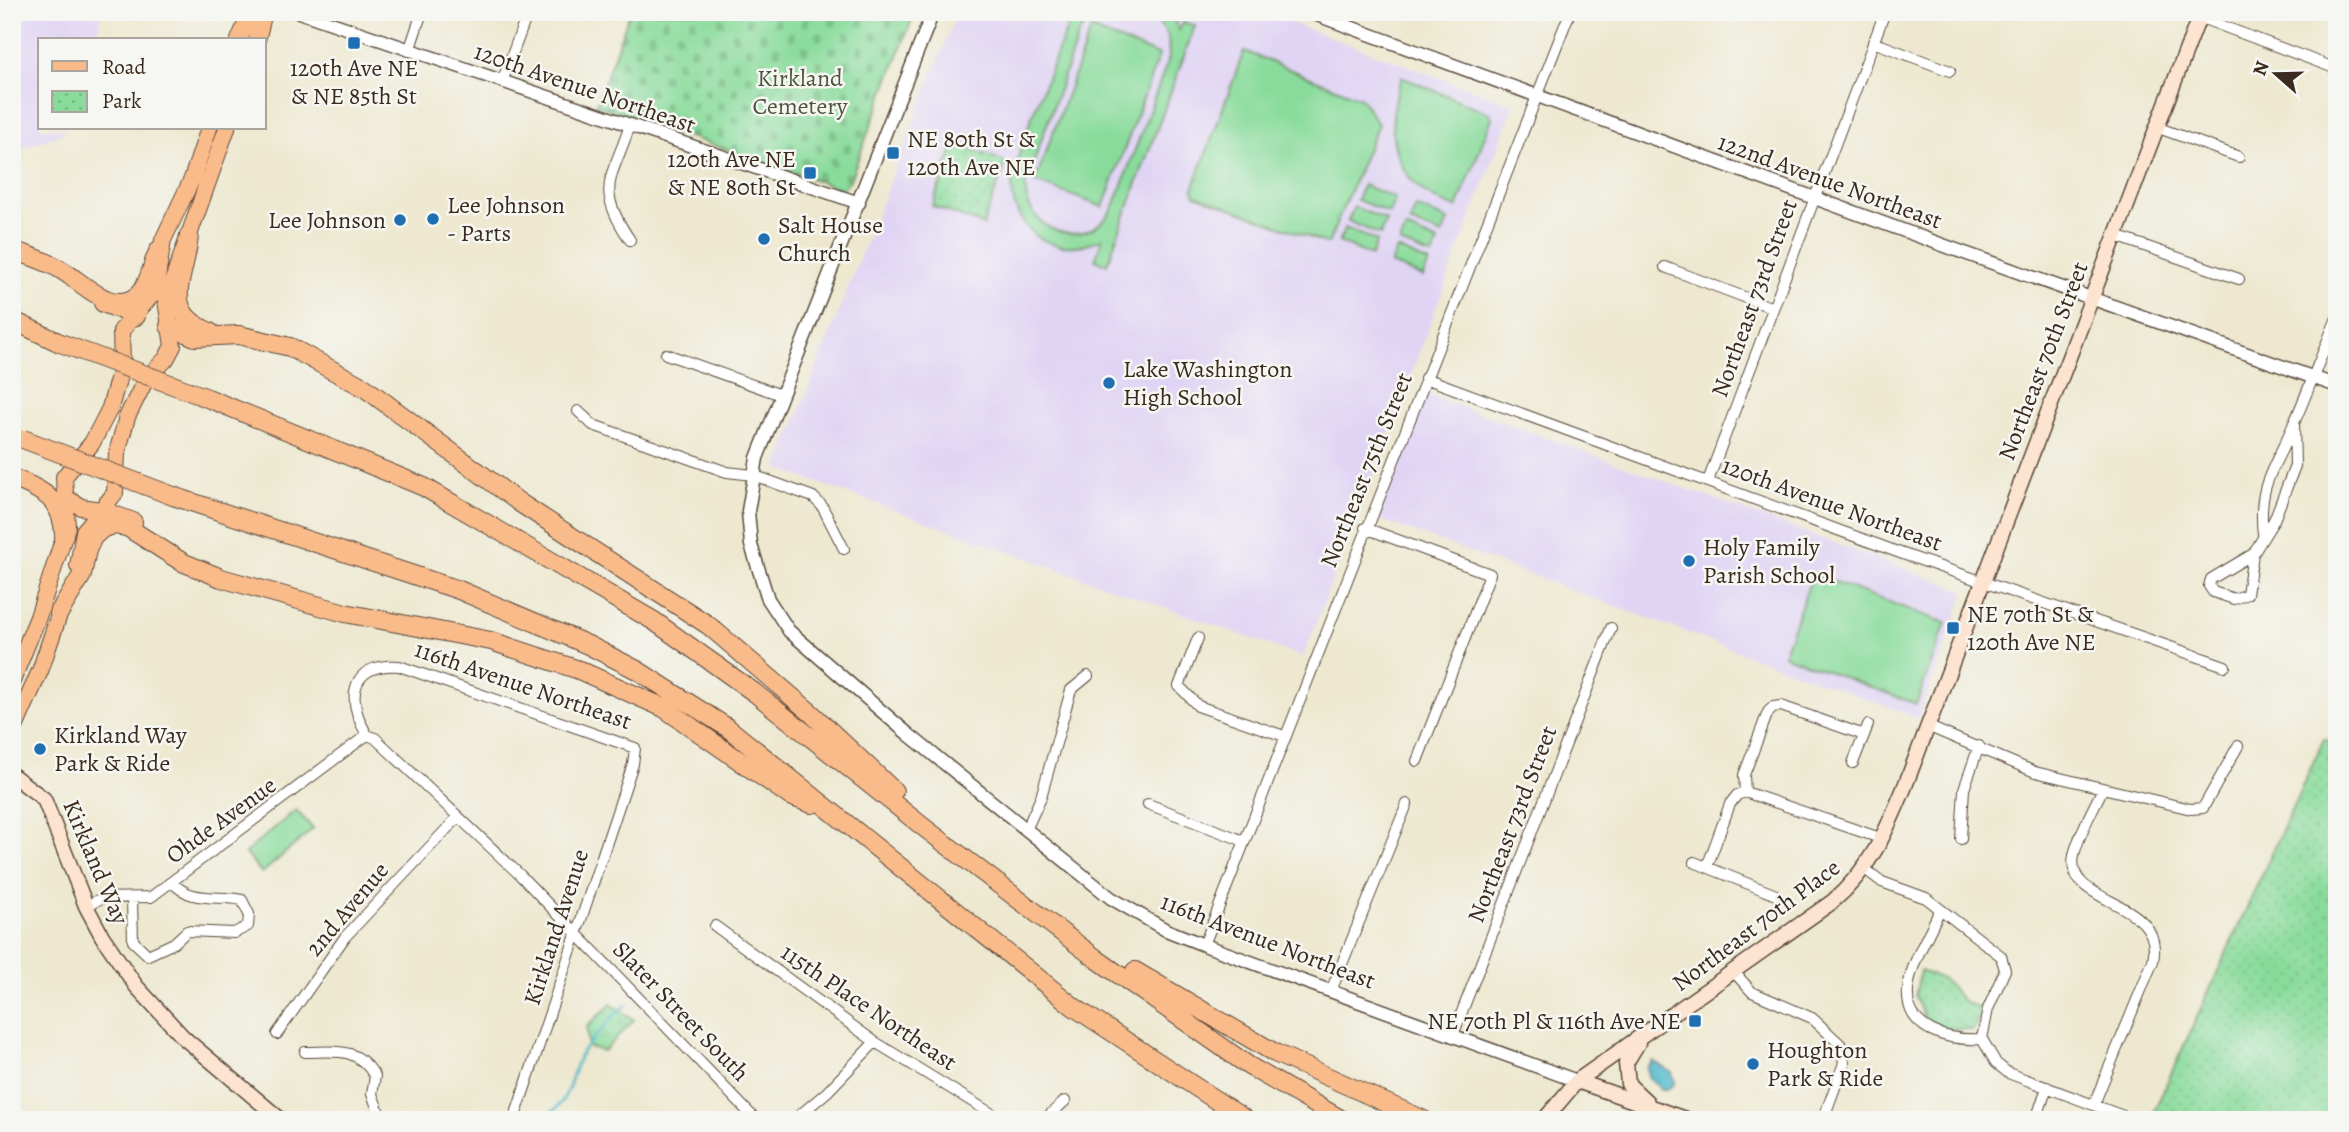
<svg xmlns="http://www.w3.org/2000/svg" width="2349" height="1132" font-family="Alegreya,serif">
<defs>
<pattern id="wetland-marsh" width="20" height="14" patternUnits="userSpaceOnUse" patternTransform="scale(1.75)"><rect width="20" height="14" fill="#89db9b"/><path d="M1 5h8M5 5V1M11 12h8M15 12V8" fill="none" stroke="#77bc85"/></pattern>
<pattern id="cemetery-stones" width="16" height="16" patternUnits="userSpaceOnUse" patternTransform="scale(1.75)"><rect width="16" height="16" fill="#89db9b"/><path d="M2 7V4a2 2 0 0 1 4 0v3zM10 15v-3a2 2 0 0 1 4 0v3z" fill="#77bc85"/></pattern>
<pattern id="park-dots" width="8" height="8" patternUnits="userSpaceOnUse" patternTransform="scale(1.75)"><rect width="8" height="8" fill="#89db9b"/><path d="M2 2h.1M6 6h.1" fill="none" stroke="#77bc85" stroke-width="1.8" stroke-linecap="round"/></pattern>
</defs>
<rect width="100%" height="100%" fill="#f6f6f2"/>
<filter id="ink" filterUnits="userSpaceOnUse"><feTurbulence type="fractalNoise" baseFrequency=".0143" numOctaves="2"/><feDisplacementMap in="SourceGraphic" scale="14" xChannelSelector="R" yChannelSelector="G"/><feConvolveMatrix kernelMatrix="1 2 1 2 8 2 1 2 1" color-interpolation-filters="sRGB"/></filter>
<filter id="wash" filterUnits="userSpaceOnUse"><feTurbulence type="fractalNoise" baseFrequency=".00686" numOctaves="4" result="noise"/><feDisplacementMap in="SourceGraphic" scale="28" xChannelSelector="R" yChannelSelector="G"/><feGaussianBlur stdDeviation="1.57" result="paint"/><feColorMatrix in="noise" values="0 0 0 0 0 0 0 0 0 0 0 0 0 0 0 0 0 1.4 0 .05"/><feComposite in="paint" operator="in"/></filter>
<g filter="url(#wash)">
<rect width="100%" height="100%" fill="#ede8cf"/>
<path fill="#e0d4f4" d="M12 12H103L94 40H40V128H64L62 134 12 151Z
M957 12H1262L1514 105 1303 657 777 468Z
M1426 394 1963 590 1965 593 1918 718 1376 518Z"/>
<path fill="#89db9b" stroke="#62825c" stroke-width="2" d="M1076 12H1094L1079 33 1025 187C1029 239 1093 251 1115 204L1169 58 1168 36 1152 12H1170L1179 30 1183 22 1195 26 1107 264 1095 260 1102 239C1080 248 1057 251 1037 236 1022 225 1013 208 1012 190 1011 158 1054 64 1067 28Z
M1091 29 1159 55 1103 207 1035 182Z
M1244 51 1361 98 1378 124 1328 244 1195 195 1193 189Z
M1402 77 1489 113 1492 118 1457 208C1394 189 1381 134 1402 77Z
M1363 185 1395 198 1389 213 1357 200Z
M1354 207 1386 220 1380 235 1348 221Z
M1416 207 1448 220 1442 235 1410 222Z
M1345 228 1377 241 1371 256 1339 242Z
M1406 228 1438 242 1432 256 1400 243Z
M1397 249 1429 263 1423 277 1391 264Z
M1813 574 1946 623 1916 704 1783 655Z
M296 810 313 829 262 873 245 853Z"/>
<path fill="url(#wetland-marsh)" stroke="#62825c" stroke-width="2" d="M611 1004 634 1020 604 1051 588 1047 587 1027Z"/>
<path fill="url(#cemetery-stones)" stroke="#62825c" stroke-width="2" d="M630 12H915L849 182 842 189 596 105Z"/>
<path fill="url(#park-dots)" stroke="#62825c" stroke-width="2" d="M955 143 1006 162 983 225 932 206Z
M2324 739 2337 743V1120L2151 1118Z
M1920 971 1942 978 1963 1001 1982 1010 1973 1030 1945 1028 1925 1019 1915 997Z"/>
<path fill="#4eb7cb" stroke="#447074" stroke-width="2" d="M1653 1061 1672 1073 1675 1083 1668 1089H1661L1649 1078 1647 1068Z"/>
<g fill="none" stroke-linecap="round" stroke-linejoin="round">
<path stroke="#4eb7cb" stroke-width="2.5" d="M539 1118C569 1109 569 1081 579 1057 582 1050 618 1011 626 1005"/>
</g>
</g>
<g filter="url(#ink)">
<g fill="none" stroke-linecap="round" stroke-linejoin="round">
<defs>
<path id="minor" d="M2185 12 2337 69
M1873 42 1950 71
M409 51 422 12
M502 82 528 12
M630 125C612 180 594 187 630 240
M2156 127 2239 157
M2116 236 2239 279
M1665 267 1773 308
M666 354 781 395
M1425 378 1903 554 2225 666
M578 411 593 425 727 472 753 475 813 497 822 506 844 549
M1708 481 1885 12
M1365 528 1490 574 1417 761
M2263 534C2257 482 2276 467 2294 423 2309 389 2322 353 2337 318
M2253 554 2211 579 2209 586 2213 592 2234 599 2247 594 2253 554 2274 520 2295 466 2294 424
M1198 638 1179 686 1198 706 1284 736
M1927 726 2035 772 2191 809 2203 808 2238 746
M367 735C346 699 349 663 399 666L635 748 633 764 514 1120
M367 735 375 738 520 875 756 1120
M1853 763 1868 725
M1745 792 1744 775 1768 712 1773 707 1781 706 1864 735
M1745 792 1883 839
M1148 804 1244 841
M1026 830 1041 797 1071 690 1088 676
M1961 839 1964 789 1979 746
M1694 862 1776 895
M1707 867 1730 804 1737 795 1745 792
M1865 869 1882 882 1926 898 2001 956 2005 970 1988 1009 1982 1039 1996 1063 2008 1073 2134 1120
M132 899 133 941 148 955 174 943 187 931 234 933 248 926 249 914 242 900C216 895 191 903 172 882
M86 906 102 898 151 897 367 735
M1940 909C1930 934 1910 963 1908 990 1905 1031 1950 1041 1982 1039
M715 926 875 1042 1002 1120
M1204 945 1570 12
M1734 972 1752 992 1812 1018 1841 1045 1844 1063 1823 1120
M1331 991 1407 804
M277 1034 345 937 458 817
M1453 1035 1611 628
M305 1052C338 1052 356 1046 375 1076L372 1094 382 1120
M2094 1104 2153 961C2166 896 2063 907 2074 855 2079 833 2093 810 2102 790
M794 1120 827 1092 875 1042
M1044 1120 1065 1101
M2036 1120 2047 1087"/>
<path id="tertiary" d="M299 12 859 203
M933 12 757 458 748 511 751 545 768 599 789 631 908 734 1111 898 1166 930 1204 945 1577 1081
M1309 12 1959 251 2337 386"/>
<path id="secondary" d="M12 775 44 799 86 906 102 936 136 986 184 1038 281 1120
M1638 1043 1626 1063 1628 1084 1647 1102
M1577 1081 1688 1120
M1544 1120 1577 1081 1832 902C1870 870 1887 830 1905 786L2201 12"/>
<path id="primary" d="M239 40 251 12
M257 40 264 12
M65 497 81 507 101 510
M78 566 84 531 115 493 117 453 127 417 146 379 166 359 173 346 166 300 227 128
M12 681 38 617 67 527 64 477 92 443 110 408 122 365 121 331 155 291 163 240 192 179 209 128
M12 734 40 671 63 603"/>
<path id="motorway" d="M189 235C186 278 158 310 210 332
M12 250C28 255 43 260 58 268 80 279 112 319 139 294 151 282 151 264 159 250
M103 303 136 316
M12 320 58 342
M169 326 195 337 239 335 290 347 365 388 520 503 708 625 811 713 894 791
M210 399 424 487 654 621 755 693 922 826 1098 960 1249 1066 1342 1120
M12 478C42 489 63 500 64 535
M173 496 459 590 588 645 637 670 728 728 1074 1007 1246 1120
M101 510 133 522
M59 613 82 575 87 550 93 537 103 528 114 525 127 527 182 562 221 578 345 613 491 641 579 670 664 708 790 796 812 804
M1135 971 1275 1053 1424 1120"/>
</defs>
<use href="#minor" stroke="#564639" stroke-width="12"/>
<use href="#tertiary" stroke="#564639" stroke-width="15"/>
<use href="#secondary" stroke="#564639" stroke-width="17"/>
<use href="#primary" stroke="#564639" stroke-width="18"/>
<use href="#motorway" stroke="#564639" stroke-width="20"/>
<use href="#minor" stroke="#fff" stroke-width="10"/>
<use href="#tertiary" stroke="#fff" stroke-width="12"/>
<use href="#secondary" stroke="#fde4d1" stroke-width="14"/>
<use href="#primary" stroke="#fabb8b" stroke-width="16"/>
<use href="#motorway" stroke="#fabb8b" stroke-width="18"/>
<defs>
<path id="motorway-bridge" d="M58 342 210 399
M23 439 173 496"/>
</defs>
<use href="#motorway-bridge" stroke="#564639" stroke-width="20" stroke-linecap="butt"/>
<use href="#motorway-bridge" stroke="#fabb8b" stroke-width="18"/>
</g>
</g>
<g fill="#1f6fb2" stroke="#f6f6f2" stroke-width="2.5">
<rect x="347" y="36" width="14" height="14" rx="3.5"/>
<rect x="886" y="146" width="14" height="14" rx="3.5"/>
<rect x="803" y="166" width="14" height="14" rx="3.5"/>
<circle cx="433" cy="219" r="7"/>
<circle cx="400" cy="220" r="7"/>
<circle cx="764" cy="239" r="7"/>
<circle cx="1109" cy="383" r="7"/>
<circle cx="1689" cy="561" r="7"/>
<rect x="1946" y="621" width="14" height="14" rx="3.5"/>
<circle cx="40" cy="749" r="7"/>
<rect x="1688" y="1014" width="14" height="14" rx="3.5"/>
<circle cx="1753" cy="1064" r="7"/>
</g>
<g text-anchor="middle" stroke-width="5" stroke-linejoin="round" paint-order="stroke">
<g font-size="24" fill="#3b2a1e" stroke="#f6f6f2" text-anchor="start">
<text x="354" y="76" text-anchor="middle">120th Ave NE<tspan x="354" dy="28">&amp; NE 85th St</tspan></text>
<text x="907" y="147">NE 80th St &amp;<tspan x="907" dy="28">120th Ave NE</tspan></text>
<text x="796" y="167" text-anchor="end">120th Ave NE<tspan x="796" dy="28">&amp; NE 80th St</tspan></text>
<text x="447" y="213">Lee Johnson<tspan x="447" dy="28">- Parts</tspan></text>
<text x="386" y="228" text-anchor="end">Lee Johnson</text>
<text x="778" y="233">Salt House<tspan x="778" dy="28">Church</tspan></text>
<text x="1123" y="377">Lake Washington<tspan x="1123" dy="28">High School</tspan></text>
<text x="1703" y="555">Holy Family<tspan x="1703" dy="28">Parish School</tspan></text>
<text x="1967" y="622">NE 70th St &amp;<tspan x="1967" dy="28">120th Ave NE</tspan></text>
<text x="54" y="743">Kirkland Way<tspan x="54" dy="28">Park &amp; Ride</tspan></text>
<text x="1681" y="1029" text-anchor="end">NE 70th Pl &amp; 116th Ave NE</text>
<text x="1767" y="1058">Houghton<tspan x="1767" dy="28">Park &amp; Ride</tspan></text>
</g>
<g font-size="24" fill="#4e563d" stroke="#f6f6f2">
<text x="800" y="86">Kirkland<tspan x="800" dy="28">Cemetery</tspan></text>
</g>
<g font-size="24" fill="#3b2a1e" stroke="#f6f6f2">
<text transform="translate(585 88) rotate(19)" y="8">120th Avenue Northeast</text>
<text transform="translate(1830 181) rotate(20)" y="8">122nd Avenue Northeast</text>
<text transform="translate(1754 298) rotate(-70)" y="8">Northeast 73rd Street</text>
<text transform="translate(2043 361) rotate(-69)" y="8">Northeast 70th Street</text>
<text transform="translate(1366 470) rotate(-68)" y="8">Northeast 75th Street</text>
<text transform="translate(1832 504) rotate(20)" y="8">120th Avenue Northeast</text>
<text transform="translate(523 685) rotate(19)" y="8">116th Avenue Northeast</text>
<text transform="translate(221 820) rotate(-36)" y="8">Ohde Avenue</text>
<text transform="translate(1512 824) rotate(-69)" y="8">Northeast 73rd Street</text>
<text transform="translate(96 862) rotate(67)" y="8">Kirkland Way</text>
<text transform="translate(347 909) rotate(-50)" y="8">2nd Avenue</text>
<text transform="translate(1756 925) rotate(-37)" y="8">Northeast 70th Place</text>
<text transform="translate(556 927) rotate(-72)" y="8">Kirkland Avenue</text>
<text transform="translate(1268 941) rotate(21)" y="8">116th Avenue Northeast</text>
<text transform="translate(869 1007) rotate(34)" y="8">115th Place Northeast</text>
<text transform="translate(681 1011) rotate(46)" y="8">Slater Street South</text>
</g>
</g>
<rect width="2349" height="1132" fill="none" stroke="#f6f6f2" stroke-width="42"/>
<rect x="38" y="38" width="228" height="91" fill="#f6f6f2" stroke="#aba49d" stroke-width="2"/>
<rect x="52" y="61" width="35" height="10" fill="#fabb8b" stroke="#aba49d" stroke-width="2"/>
<text x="102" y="74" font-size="21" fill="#3b2a1e">Road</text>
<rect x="52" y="91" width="35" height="21" fill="url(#park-dots)" stroke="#aba49d" stroke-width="2"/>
<text x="102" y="108" font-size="21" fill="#3b2a1e">Park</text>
<g transform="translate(2276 74) rotate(290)" stroke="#f6f6f2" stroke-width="5" paint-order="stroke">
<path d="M0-5L12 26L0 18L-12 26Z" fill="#3b2a1e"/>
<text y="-10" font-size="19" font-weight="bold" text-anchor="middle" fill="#3b2a1e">N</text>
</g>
</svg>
